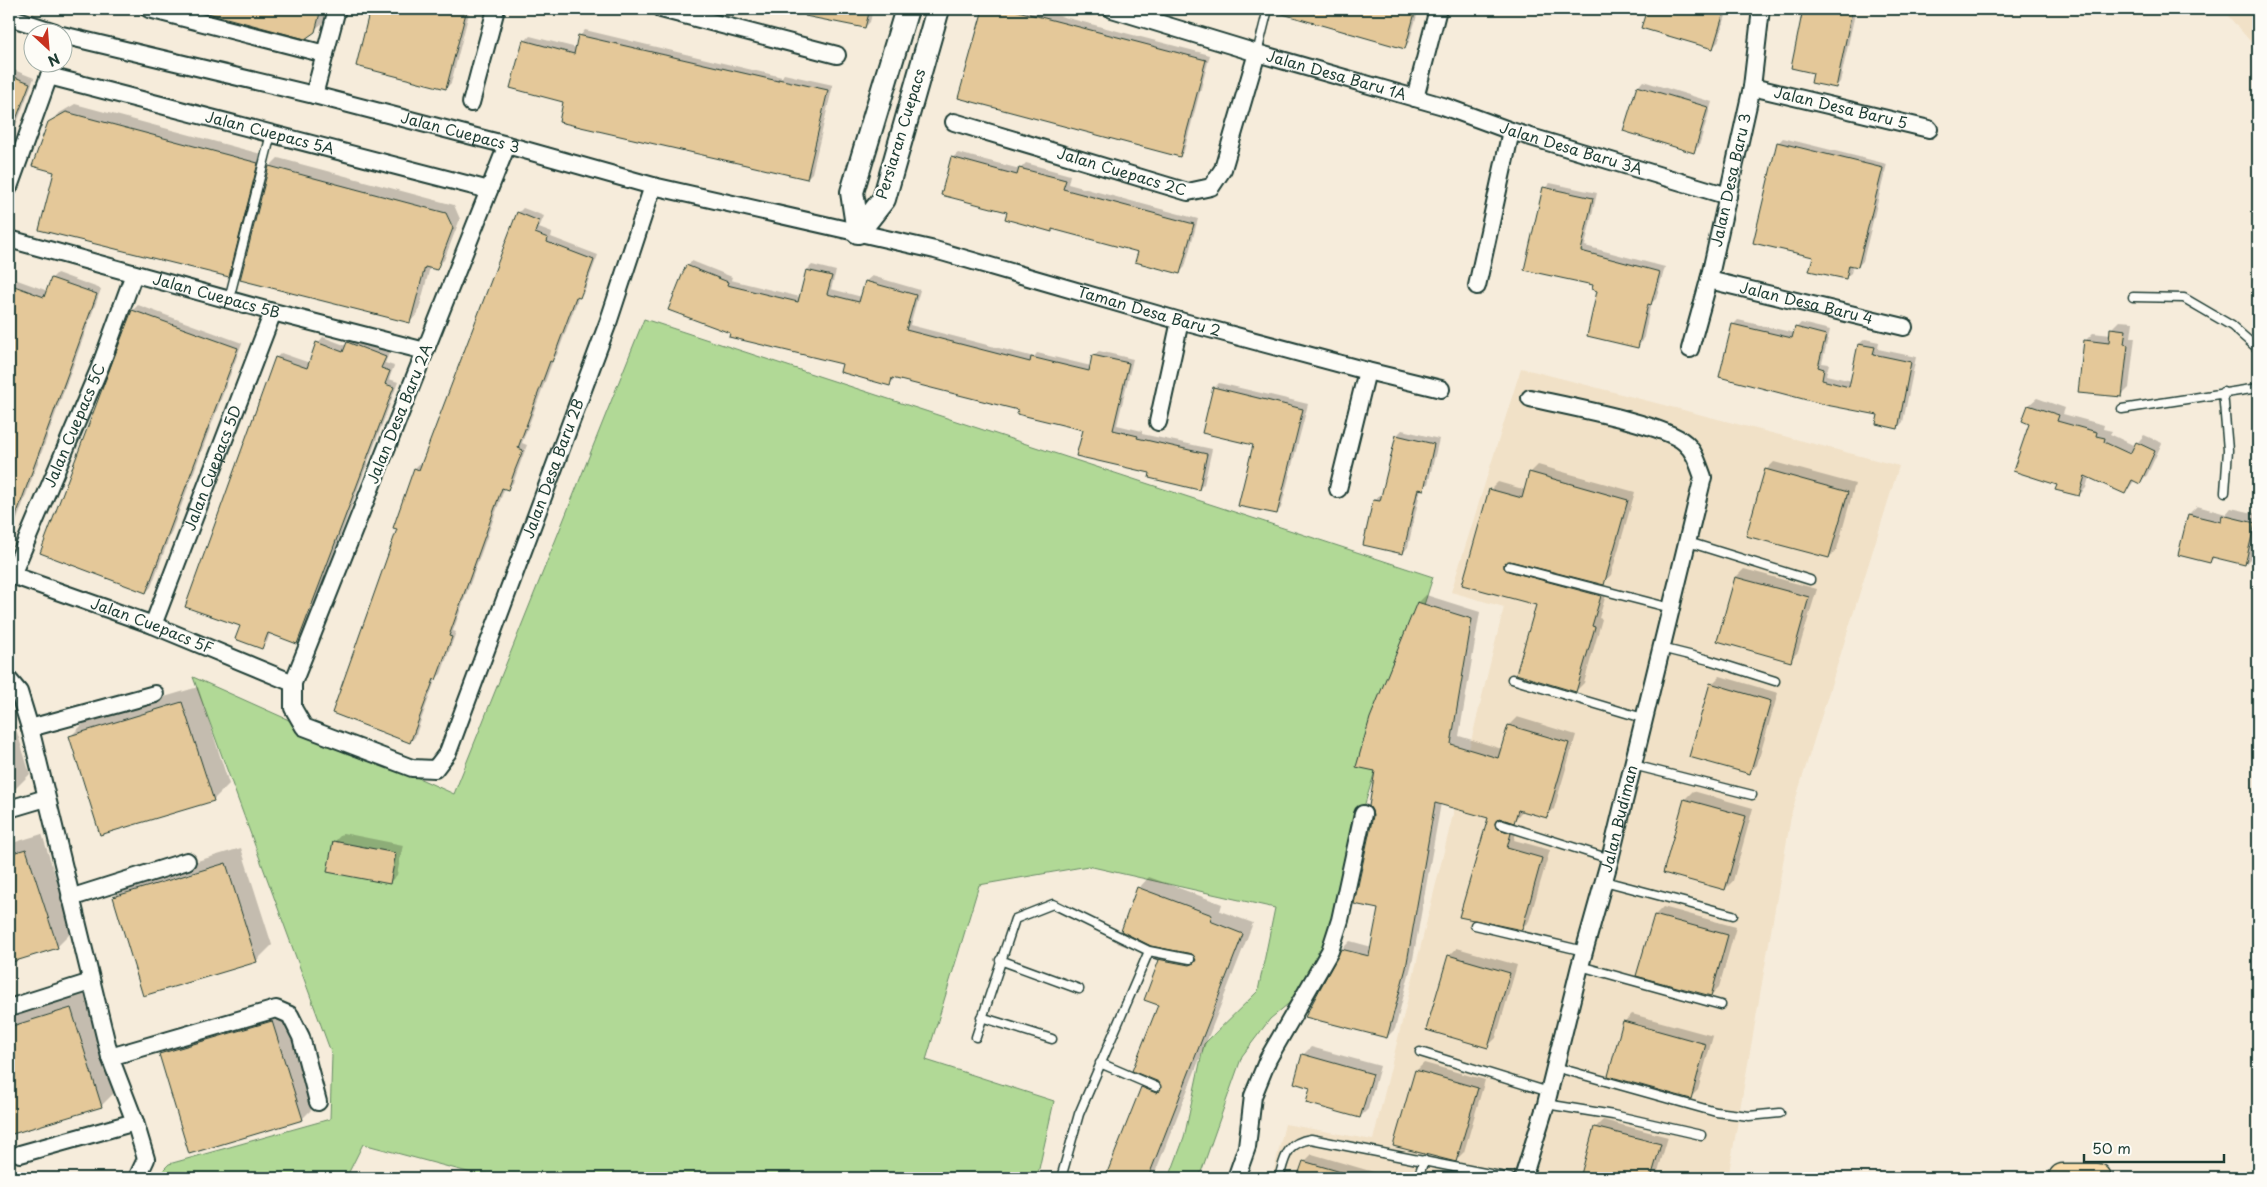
<svg xmlns="http://www.w3.org/2000/svg" width="2267" height="1187" font-family="'Playpen Sans',sans-serif">
<rect width="100%" height="100%" fill="#f6ecdb"/>
<filter id="ink" filterUnits="userSpaceOnUse"><feTurbulence type="fractalNoise" baseFrequency=".02" numOctaves="2"/><feDisplacementMap in="SourceGraphic" scale="10" xChannelSelector="R" yChannelSelector="G"/><feConvolveMatrix kernelMatrix="1 2 1 2 8 2 1 2 1" color-interpolation-filters="sRGB"/></filter>
<g filter="url(#ink)">
<path fill="#f1e1c7" d="M2222 9H2258V50Z
M1521 368 1899 466 1792 811 1728 1178H1272L1285 1124 1373 1140 1504 607 1451 592Z"/>
<path fill="#b1d996" stroke="#688b65" d="M644 319 1433 577 1401 676 1375 771 1339 888 1317 980 1270 1019 1242 1056 1199 1178H1169L1184 1138 1204 1044 1258 991 1275 908 1088 866 979 885 926 1060 1054 1101 1037 1178H490L363 1144 346 1178H155L169 1164 330 1119 332 1055 193 677 454 794Z"/>
<path fill="#0003" d="M193 9H327L324 22 305 37Z
M371 9H470L451 83 446 88 357 65Z
M784 9H873L870 22 865 27Z
M985 9H1033L1210 55 1184 151 1179 156 960 97Z
M1234 9H1257L1252 13Z
M1274 9H1419L1409 42 1404 47 1274 10Z
M1648 9H1728L1718 42 1712 48 1643 27Z
M1805 9H1856L1840 82 1835 87 1815 72 1792 67Z
M2245 9H2258V22Z
M585 30 782 77 784 74 833 85 812 173 807 178 565 101 525 41 530 36 577 48 580 36Z
M9 68 34 78 9 144Z
M1643 81 1712 102 1699 146 1694 151 1638 87Z
M75 104 265 155 237 267 228 276 56 171 49 123 58 114Z
M1783 138 1887 164 1863 261 1858 266 1853 265 1851 273 1845 278 1814 256 1778 143Z
M958 153 1020 169 1026 163 1070 175 1068 184 1198 219 1185 267 1180 272 1139 251 1054 228 1051 230 1009 211 952 158Z
M278 158 454 205 460 219 444 260 436 268 430 267 418 313 410 322 270 166Z
M1550 183 1597 193 1585 246 1665 267 1656 299 1651 303 1643 341 1637 346 1595 284 1545 188Z
M523 208 544 216 539 228 552 233 551 237 598 255 584 292 579 296 557 355 554 358 522 443 527 445 513 483 508 488 505 487 453 631 456 632 441 674 436 678 415 737 410 742 399 528 394 527 415 468 420 463 423 464 518 213Z
M692 261 732 277 731 280 800 297 807 270 812 265 836 271 831 289 862 297 866 281 872 276 920 290 910 325 1034 357 1037 353 1091 366 1094 356 1099 351 1133 359 1117 425 1142 431V434L1212 449 1204 484 1199 489 1152 472 1084 429 1020 409 895 378 890 384 843 363 731 333 687 266Z
M57 273 101 289 9 542V277L48 291 52 278Z
M138 305 242 343 151 587 146 592 42 553 133 310Z
M1738 320 1795 333 1796 328 1801 323 1830 330 1822 363 1829 364 1826 375 1852 381 1859 344 1865 339 1879 342 1878 349 1916 357 1903 422 1898 427 1879 414 1827 404 1733 325Z
M2119 321 2133 322 2131 337H2135L2129 388 2121 396 2085 341 2093 333 2111 335V329Z
M323 337 347 346 353 338 390 351 385 363 394 366 389 379 398 382 302 638 297 643 270 633 267 642 262 647 242 625 276 358 281 353 310 363 318 343Z
M1219 383 1308 404 1281 508 1276 513 1254 444 1214 388Z
M2037 398 2065 408 2063 414 2104 425 2103 429 2112 431 2110 434 2135 446 2144 435 2162 443 2147 475 2140 482 2135 480 2125 493 2089 477 2086 488 2079 495 2058 485 2031 423 2024 421 2029 405Z
M1402 430 1439 439 1428 484 1421 488 1408 547 1403 553 1374 500 1379 495 1383 496 1397 435Z
M1774 462 1855 484 1837 549 1829 557 1766 470Z
M1538 465 1635 492 1611 575 1603 583 1511 559 1516 564 1608 588 1599 618 1602 619 1584 683 1576 691 1538 604 1464 584 1490 490 1498 482 1526 490 1530 473Z
M2197 506 2226 514 2231 508 2258 514V533L2253 556 2245 564 2215 557 2210 561 2189 514Z
M1744 569 1817 589 1798 652 1790 660 1718 640 1736 577Z
M1426 595 1480 612 1459 736 1502 749 1509 725 1517 717 1576 735 1554 809 1546 817 1523 810 1514 821 1507 819V821L1518 826 1514 840 1550 850 1529 921 1521 929 1489 817 1441 803 1413 959 1395 1029 1387 1037 1307 1017 1342 949 1350 941 1372 947 1379 908 1418 603Z
M1720 676 1778 693 1757 765 1749 773 1712 684Z
M198 687 229 784 213 800 71 736 87 720Z
M9 706 30 774 14 790 9 792Z
M1693 791 1753 808 1733 881 1725 889 1665 873 1685 799Z
M343 833 403 845 397 875 389 883 335 841Z
M42 834 73 931 57 947 9 962V844Z
M241 848 272 945 256 961 114 897 130 881Z
M1149 877 1222 904 1220 911 1253 923 1153 1178H1107L1142 1087 1152 1078 1160 1004 1145 999 1161 960 1154 957 1165 947 1150 944 1141 952 1117 943 1127 933 1139 888Z
M1663 907 1736 927 1719 987 1711 995 1638 975 1655 915Z
M1457 948 1517 965 1496 1038 1488 1046 1449 956Z
M85 994 116 1091 101 1106 9 1134V1017Z
M287 1006 318 1103 302 1119 160 1055 176 1039Z
M1632 1014 1713 1036 1698 1090 1690 1098 1624 1022Z
M1311 1047 1380 1066 1368 1109 1360 1117 1303 1055Z
M1424 1063 1485 1080 1464 1152 1456 1160 1416 1071Z
M1603 1120 1668 1137 1656 1178H1582L1595 1128Z
M1312 1154 1394 1178H1298L1304 1162Z"/>
<path fill="#e4c899" stroke="#1f3d34" d="M193 9H321L315 32 305 39Z
M370 9H467L446 89 356 66Z
M806 9H870L865 28 805 16Z
M983 9H1010L1206 60 1180 157 958 98Z
M1280 9H1416L1405 49 1279 13Z
M1647 9H1725L1713 49 1641 28Z
M1803 9H1839L1852 11 1836 88 1811 83 1813 73 1791 68Z
M578 35 778 81V79L828 90 807 179 559 122 563 102 510 88 523 40 574 54Z
M9 75 30 83 10 135 9 134Z
M1637 86 1708 107 1694 153 1623 131Z
M66 112 258 163 229 277 39 230 54 172 32 166 48 122Z
M1777 142 1883 168 1858 267 1849 265 1846 279 1809 271 1813 257 1753 243Z
M951 157 1017 175 1019 168 1066 180 1063 189 1194 224 1180 274 1135 262 1138 252 1052 229V232L1005 219 1007 212 941 195Z
M269 166 446 213 453 228 437 270 425 267 410 323 240 280Z
M1543 187 1593 198 1581 251 1660 272 1651 305 1648 304 1638 348 1587 336 1597 291 1592 289 1593 285 1524 270Z
M517 212 539 221 535 233 548 238 547 242 594 260 580 298 576 297 552 362 550 361 518 448 523 450 515 470 508 490 502 488 449 636 452 637 436 680 434 679 410 743 332 713 397 529 393 528 414 468 419 470Z
M686 265 728 282 727 285 798 302 806 270 832 276 827 294 859 302 865 281 916 295 906 330 1030 362 1031 357 1089 371 1092 355 1129 363 1113 430 1138 436 1137 438 1207 454 1199 490 1149 478 1150 473 1076 456 1083 430 1017 414 1018 410 892 378 890 386 840 372 842 364 729 337 730 333 668 310Z
M51 278 97 294 10 532H9V284L44 297Z
M132 310 238 348 146 593 40 553Z
M1732 324 1792 338 1795 327 1826 335 1818 367 1824 369 1822 380 1849 387 1858 344 1875 347 1873 354 1911 362 1898 429 1876 424 1878 415 1826 405 1719 377Z
M2110 328 2126 330 2124 344 2128 345 2122 397 2078 393 2084 340 2109 343Z
M316 342 343 352 347 342 386 357 381 368 390 371 385 384 394 387 297 644 268 633 262 649 235 639 240 626 185 607 275 357 307 368Z
M1213 387 1303 409 1277 514 1238 506 1253 445 1202 433Z
M2028 405 2059 415 2057 421 2097 432 2096 436 2105 438 2104 442 2130 454 2136 442 2155 451 2140 484 2132 480 2125 494 2085 476 2079 496 2055 490 2057 485 2013 471 2029 424 2022 421Z
M1396 435 1434 444 1424 490 1418 489 1403 554 1363 545 1373 500 1380 501Z
M1765 469 1848 492 1829 558 1746 536Z
M1529 472 1628 500 1604 585 1510 561 1504 564V568L1508 571 1601 596 1592 626 1595 627 1576 692 1516 674 1536 605 1462 585 1489 489 1522 498Z
M2188 514 2221 522 2222 515 2255 523 2245 565 2212 557 2210 563 2178 555Z
M1735 577 1809 597 1791 662 1717 641Z
M1417 602 1472 619 1451 744 1498 758 1508 725 1569 743 1547 818 1518 810 1514 823 1499 818 1495 823 1496 828 1511 833 1507 848 1542 858 1522 930 1459 917 1488 818 1435 803 1406 968 1387 1038 1305 1017 1341 949 1369 956 1378 909 1354 904 1373 816 1372 811 1369 806 1375 771 1356 767 1370 718Z
M1710 683 1771 701 1750 774 1689 757Z
M182 702 214 801 100 835 69 736Z
M1684 799 1746 816 1725 890 1663 873Z
M333 841 396 853 390 884 327 872Z
M26 849 58 948 9 963V854Z
M226 863 257 962 143 996 113 897Z
M1137 887 1212 915 1210 921 1243 934 1148 1178H1105L1141 1087 1156 1093 1161 1089 1159 1082 1132 1071 1158 1005 1144 1000 1159 960 1152 958 1189 965 1194 963 1196 960 1192 954 1151 946 1121 931Z
M1654 915 1728 935 1711 996 1636 976Z
M1448 955 1510 973 1488 1048 1426 1030Z
M71 1008 102 1107 9 1135V1027Z
M272 1021 303 1120 189 1154 159 1054Z
M1623 1021 1706 1044 1691 1099 1608 1076Z
M1302 1054 1373 1074 1360 1118 1306 1103 1310 1088 1294 1083Z
M1415 1070 1478 1088 1456 1162 1393 1146Z
M1594 1127 1661 1144 1651 1178H1580Z
M1303 1161 1348 1174 1347 1178H1297Z"/>
<g fill="none" stroke-linecap="round" stroke-linejoin="round">
<defs>
<path id="lane" d="M1257 53 1268 9
M2133 297 2184 298 2232 326 2258 349
M229 299 271 134
M2223 392 2228 450 2225 492
M2122 409 2258 388
M1688 542 1810 580
M1509 566 1671 608
M1661 648 1709 660 1775 681
M1512 679 1643 718
M1633 765 1752 795
M1500 824 1610 859
M1604 881 1733 915
M1475 925 1584 951
M1000 960 1079 989
M1580 966 1721 1005
M981 1017 1052 1039
M976 1037 1015 919 1053 904 1149 951 1190 959
M1420 1052 1549 1092
M1100 1063 1156 1087
M1555 1067 1716 1112 1749 1116 1780 1113
M1546 1104 1613 1115 1701 1135
M1061 1178 1079 1114 1149 951
M1279 1178C1285 1157 1286 1143 1311 1139L1510 1178
M1418 1178 1424 1160"/>
<g id="street">
<path d="M149 9 325 54"/>
<path d="M661 9 837 55"/>
<path id="s1" d="M1112 9 1257 53 1443 106 1511 131 1728 196"/>
<path d="M9 17 55 32"/>
<path id="s2" d="M62 35 314 95 507 145 653 186 935 250 1180 321 1367 371 1441 389"/>
<path id="s3" d="M49 76 489 190"/>
<path id="s4" d="M1752 87 1929 129"/>
<path d="M314 95 337 9"/>
<path d="M1415 98 1438 9"/>
<path d="M471 103 496 9"/>
<path id="s5" d="M954 122 1188 192 1211 187 1223 169 1257 53"/>
<path id="s6" d="M507 145 293 683V708L304 727 412 768 435 769 448 752 609 320 653 186"/>
<path d="M9 187 54 62"/>
<path id="s7" d="M9 239 273 312 425 351"/>
<path id="s8" d="M1709 280 1904 327"/>
<path d="M1477 286 1511 131"/>
<path id="s9" d="M1690 349 1709 280 1752 87 1761 9"/>
<path d="M1158 422 1180 321"/>
<path d="M1338 489 1367 371"/>
<path id="s10" d="M9 574 153 625 293 683"/>
<path id="s11" d="M12 575 100 367 134 274"/>
<path id="s12" d="M153 625 273 312"/>
<path d="M9 680 19 692 30 728 110 1057 135 1122 146 1159 137 1178"/>
<path d="M30 728 155 694"/>
<path d="M9 809 46 798"/>
<path d="M70 898 187 861"/>
<path d="M9 1008 91 982"/>
<path d="M110 1057 276 1009 290 1015 301 1037 318 1102"/>
<path d="M20 1154 135 1122"/>
<path d="M1236 1178 1247 1147 1253 1096 1268 1059 1330 951 1340 920 1363 814"/>
<path id="s13" d="M1523 1178 1546 1104 1580 966 1610 859 1703 477C1698 464 1695 452 1685 443 1665 424 1561 405 1530 398"/>
</g>
<path id="secondary" d="M858 232 884 199 938 9
M858 232 852 192 907 9"/>
<path id="highway" d="M2063 1178H2097"/>
</defs>
<use href="#lane" stroke="#1f3d34" stroke-width="11"/>
<use href="#street" stroke="#1f3d34" stroke-width="20"/>
<use href="#secondary" stroke="#1f3d34" stroke-width="26"/>
<use href="#highway" stroke="#1f3d34" stroke-width="31"/>
<use href="#lane" stroke="#fdfcf7" stroke-width="8"/>
<use href="#street" stroke="#fdfcf7" stroke-width="16"/>
<use href="#secondary" stroke="#fdfcf7" stroke-width="22"/>
<use href="#highway" stroke="#fbddab" stroke-width="28"/>
</g>
</g>
<g text-anchor="middle" stroke-width="5" stroke-linejoin="round" paint-order="stroke">
<g font-size="15" fill="#1f3d34" stroke="#fdfcf7">
<text dy="5" stroke="none"><textPath href="#s1" startOffset="234">Jalan Desa Baru 1A</textPath></text>
<text dy="5" stroke="none"><textPath href="#s4" startOffset="91">Jalan Desa Baru 5</textPath></text>
<text dy="5" stroke="none"><textPath href="#s3" startOffset="228">Jalan Cuepacs 5A</textPath></text>
<text dy="5" stroke="none"><textPath href="#s2" startOffset="410">Jalan Cuepacs 3</textPath></text>
<text transform="translate(901 134) rotate(-73)" y="5">Persiaran Cuepacs</text>
<text dy="5" stroke="none"><textPath href="#s1" startOffset="480">Jalan Desa Baru 3A</textPath></text>
<text dy="5" stroke="none"><textPath href="#s5" startOffset="175">Jalan Cuepacs 2C</textPath></text>
<text dy="5" stroke="none"><textPath href="#s9" startOffset="174">Jalan Desa Baru 3</textPath></text>
<text dy="5" stroke="none"><textPath href="#s7" startOffset="215">Jalan Cuepacs 5B</textPath></text>
<text dy="5" stroke="none"><textPath href="#s8" startOffset="100">Jalan Desa Baru 4</textPath></text>
<text dy="5" stroke="none"><textPath href="#s2" startOffset="1122">Taman Desa Baru 2</textPath></text>
<text transform="translate(400 414) rotate(-68)" y="5">Jalan Desa Baru 2A</text>
<text dy="5" stroke="none"><textPath href="#s11" startOffset="162">Jalan Cuepacs 5C</textPath></text>
<text dy="5" stroke="none"><textPath href="#s12" startOffset="168">Jalan Cuepacs 5D</textPath></text>
<text dy="5" stroke="none"><textPath href="#s6" startOffset="1088">Jalan Desa Baru 2B</textPath></text>
<text dy="5" stroke="none"><textPath href="#s10" startOffset="152">Jalan Cuepacs 5F</textPath></text>
<text dy="5" stroke="none"><textPath href="#s13" startOffset="372">Jalan Budiman</textPath></text>
</g>
</g>
<rect width="2267" height="1187" fill="none" stroke="#fdfcf7" stroke-width="30"/>
<rect x="15" y="15" width="2237" height="1157" fill="none" stroke="#1f3d34" stroke-width="2" filter="url(#ink)"/>
<g transform="translate(48 48) rotate(154)"><circle r="24" fill="#fdfcf7" stroke="#a4b0a9"/>
<path d="M0-4L9 19L0 12L-9 19Z" fill="#c8321e"/>
<text y="-8" font-size="14" font-weight="bold" text-anchor="middle" fill="#1f3d34">N</text>
</g>
<path d="M2084 1154v8h140v-8" fill="none" stroke="#1f3d34" stroke-width="2.5"/>
<text x="2092" y="1154" font-size="15" fill="#1f3d34" stroke="#fdfcf7" stroke-width="4" paint-order="stroke">50 m</text>
</svg>
